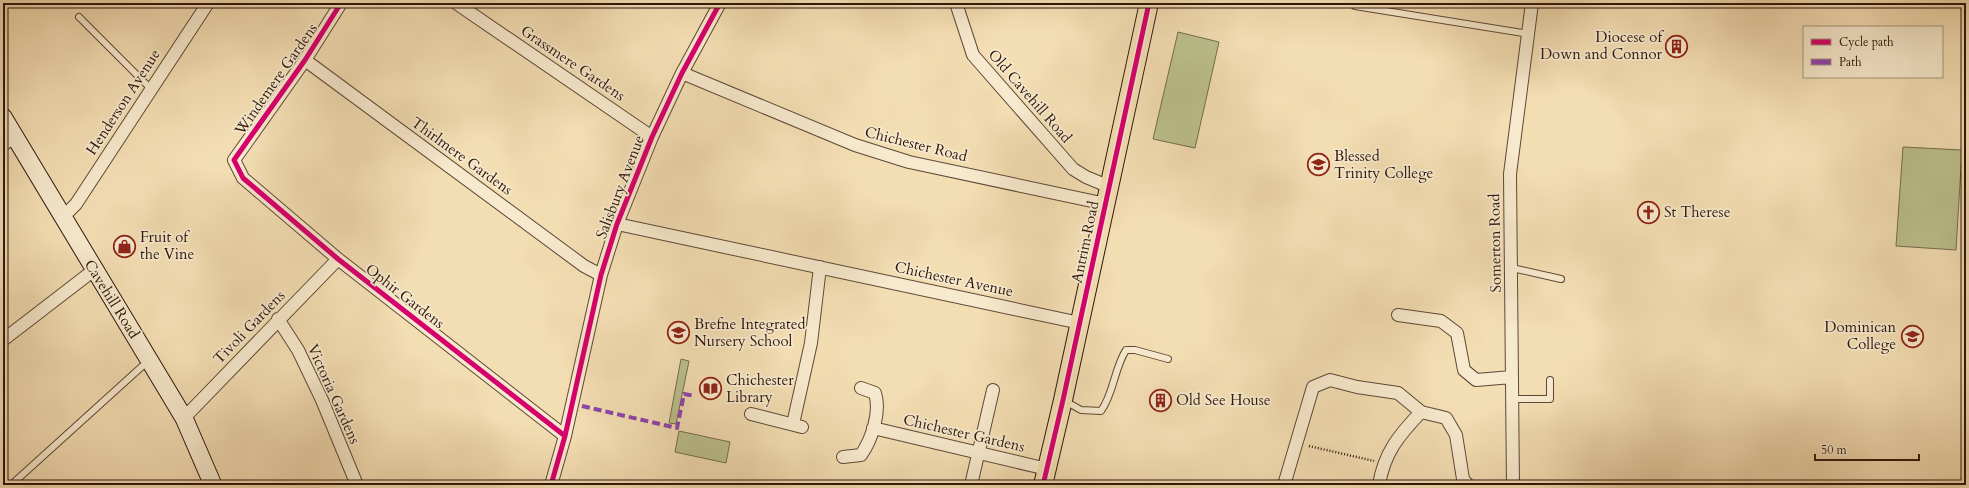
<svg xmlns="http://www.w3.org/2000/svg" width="1969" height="488" font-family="Cardo,serif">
<rect width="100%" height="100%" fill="#f3ddb2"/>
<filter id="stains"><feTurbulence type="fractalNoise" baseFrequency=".005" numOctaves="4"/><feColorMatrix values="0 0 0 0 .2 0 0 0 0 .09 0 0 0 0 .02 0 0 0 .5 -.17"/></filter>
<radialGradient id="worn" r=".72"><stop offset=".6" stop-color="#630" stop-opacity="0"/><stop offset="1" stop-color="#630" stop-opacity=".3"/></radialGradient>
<path fill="#bbc08c" stroke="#746b4c" d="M1178 32 1219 42 1195 148 1153 139Z
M1903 147 1962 150 1956 250 1896 246Z
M681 359 689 361 676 424 669 423Z
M679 431 730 442 726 463 675 452Z"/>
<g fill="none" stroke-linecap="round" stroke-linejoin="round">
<defs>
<path id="lane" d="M1355 6 1529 34
M79 17 151 89
M1512 268 1561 279
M1513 399H1550V380
M1065 401 1081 410 1101 411C1114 393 1114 369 1126 350H1135L1168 359
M11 485 148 361"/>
<path id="street" d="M341 3 305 60 234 160 243 178 338 259 565 436
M456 3 652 137
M956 3 973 55 1073 169 1086 177 1110 187
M305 60 584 266 601 275
M682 73 855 145 909 162 1106 204
M3 145 15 136
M62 218 76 204 208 3
M617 224 1080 323
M1398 315 1441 321 1457 333 1464 370 1476 380 1512 377
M278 319 298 350 322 400 357 485
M3 340 94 270
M751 414 802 427
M184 418 338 259
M793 424 811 343 820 267
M873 428 1047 469
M843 457 861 455C872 439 881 412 875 393L861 388
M551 485 565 436 601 275 617 224 652 137 682 73 720 3
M971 485 993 390
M1284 485 1313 387 1330 380 1357 387 1398 393 1421 412 1446 418 1456 435 1463 479 1468 485
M1379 485C1384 453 1399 435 1421 412
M1513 485 1510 174 1532 3"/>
<path id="secondary" d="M3 117 184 418 213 485"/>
<path id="primary" d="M1043 485 1063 400 1149 3"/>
</defs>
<use href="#lane" stroke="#5e4836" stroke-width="8"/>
<use href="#street" stroke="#5e4836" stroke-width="14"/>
<use href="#secondary" stroke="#2d160d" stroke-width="19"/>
<use href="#primary" stroke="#2d160d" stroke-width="20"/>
<path stroke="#2d160d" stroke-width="2.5" stroke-dasharray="1 2" stroke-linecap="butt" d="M1309 446 1374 461"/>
<use href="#lane" stroke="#f7e9cd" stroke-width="6"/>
<use href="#street" stroke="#f7e9cd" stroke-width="12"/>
<use href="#secondary" stroke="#f7e9cd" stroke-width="17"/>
<use href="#primary" stroke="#f3ddb2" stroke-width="18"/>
<path stroke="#8e44ad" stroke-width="4" stroke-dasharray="8 4" stroke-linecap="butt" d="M582 406 677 428 684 394 695 396"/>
<defs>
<path id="cycleway" d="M341 3 305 60 234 160 243 178 338 259 565 436
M551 485 565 436 601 275 617 224 652 137 682 73 720 3
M1043 485 1063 400 1149 3"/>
</defs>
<use href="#cycleway" stroke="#f7e9cd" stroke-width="8"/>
<use href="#cycleway" stroke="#d6006c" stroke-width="5"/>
</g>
<defs>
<symbol id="building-ring" viewBox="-11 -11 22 22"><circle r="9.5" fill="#f7e9cd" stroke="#8f2418" stroke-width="1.5"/><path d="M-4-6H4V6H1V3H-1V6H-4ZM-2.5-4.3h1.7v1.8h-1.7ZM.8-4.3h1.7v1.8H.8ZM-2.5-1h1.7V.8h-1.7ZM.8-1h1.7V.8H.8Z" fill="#8f2418"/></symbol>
<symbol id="school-ring" viewBox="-11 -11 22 22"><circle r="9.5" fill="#f7e9cd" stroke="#8f2418" stroke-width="1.5"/><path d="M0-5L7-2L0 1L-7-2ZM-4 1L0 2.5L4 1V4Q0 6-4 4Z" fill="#8f2418"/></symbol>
<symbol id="church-ring" viewBox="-11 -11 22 22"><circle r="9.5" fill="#f7e9cd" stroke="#8f2418" stroke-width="1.5"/><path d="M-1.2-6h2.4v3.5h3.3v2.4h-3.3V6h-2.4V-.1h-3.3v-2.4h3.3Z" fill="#8f2418"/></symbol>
<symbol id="shop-ring" viewBox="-11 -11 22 22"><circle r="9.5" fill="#f7e9cd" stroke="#8f2418" stroke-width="1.5"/><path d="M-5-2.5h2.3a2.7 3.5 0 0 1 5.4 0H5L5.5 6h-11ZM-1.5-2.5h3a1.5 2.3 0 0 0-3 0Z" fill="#8f2418"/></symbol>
<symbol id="library-ring" viewBox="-11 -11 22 22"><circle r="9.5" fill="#f7e9cd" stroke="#8f2418" stroke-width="1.5"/><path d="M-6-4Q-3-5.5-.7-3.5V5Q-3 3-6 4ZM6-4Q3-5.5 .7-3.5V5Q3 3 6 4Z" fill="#8f2418"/></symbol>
</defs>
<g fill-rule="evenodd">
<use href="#building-ring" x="1664" y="34" width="25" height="25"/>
<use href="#school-ring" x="1306" y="152" width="25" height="25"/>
<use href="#church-ring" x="1636" y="200" width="25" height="25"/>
<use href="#shop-ring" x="112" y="234" width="25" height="25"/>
<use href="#school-ring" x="666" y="320" width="25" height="25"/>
<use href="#school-ring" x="1900" y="324" width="25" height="25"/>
<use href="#library-ring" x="698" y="376" width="25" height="25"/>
<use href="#building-ring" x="1148" y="388" width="25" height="25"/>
</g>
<g text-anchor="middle" stroke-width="3.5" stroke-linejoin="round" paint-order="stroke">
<g font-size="15" fill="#2d160d" stroke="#f7e9cd" text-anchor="start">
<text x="1662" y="42" text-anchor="end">Diocese of<tspan x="1662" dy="17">Down and Connor</tspan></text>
<text x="1334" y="161">Blessed<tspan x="1334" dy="17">Trinity College</tspan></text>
<text x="1664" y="217">St Therese</text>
<text x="140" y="242">Fruit of<tspan x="140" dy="17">the Vine</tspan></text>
<text x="694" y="329">Brefne Integrated<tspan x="694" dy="17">Nursery School</tspan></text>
<text x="1896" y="332" text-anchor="end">Dominican<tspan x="1896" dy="17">College</tspan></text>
<text x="726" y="385">Chichester<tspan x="726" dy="17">Library</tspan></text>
<text x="1176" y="405">Old See House</text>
</g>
<g font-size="15" fill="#2d160d" stroke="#f7e9cd">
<text transform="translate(573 63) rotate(34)" y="5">Grassmere Gardens</text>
<text transform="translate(276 79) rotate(-55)" y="5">Windemere Gardens</text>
<text transform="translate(1030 96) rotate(49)" y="5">Old Cavehill Road</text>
<text transform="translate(123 102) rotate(-57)" y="5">Henderson Avenue</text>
<text transform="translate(916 144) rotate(14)" y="5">Chichester Road</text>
<text transform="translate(462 156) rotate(36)" y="5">Thirlmere Gardens</text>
<text transform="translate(620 187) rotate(-69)" y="5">Salisbury Avenue</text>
<text transform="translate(1085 242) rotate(-78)" y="5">Antrim Road</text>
<text transform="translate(1495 243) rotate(-91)" y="5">Somerton Road</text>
<text transform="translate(954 279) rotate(12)" y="5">Chichester Avenue</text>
<text transform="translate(405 296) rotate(38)" y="5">Ophir Gardens</text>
<text transform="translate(112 299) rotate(58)" y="5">Cavehill Road</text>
<text transform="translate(249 327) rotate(-46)" y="5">Tivoli Gardens</text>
<text transform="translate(334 394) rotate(66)" y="5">Victoria Gardens</text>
<text transform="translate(964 433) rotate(13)" y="5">Chichester Gardens</text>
</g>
</g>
<rect width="1969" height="488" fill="none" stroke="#f3ddb2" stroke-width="16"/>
<rect x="4" y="4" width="1961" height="480" fill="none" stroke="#2d160d" stroke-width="2"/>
<rect x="8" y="8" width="1953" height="472" fill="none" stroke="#2d160d"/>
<rect x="1803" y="26" width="140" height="52" fill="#f7e9cd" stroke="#a69580"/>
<rect x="1811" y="39" width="20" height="6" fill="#d6006c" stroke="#a69580"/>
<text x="1839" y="46" font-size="12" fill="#2d160d">Cycle path</text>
<rect x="1811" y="59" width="20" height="6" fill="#8e44ad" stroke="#a69580"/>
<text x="1839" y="66" font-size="12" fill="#2d160d">Path</text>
<path d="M1815 454v6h104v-6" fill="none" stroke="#2d160d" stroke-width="2"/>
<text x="1821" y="454" font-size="12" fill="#2d160d" stroke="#f7e9cd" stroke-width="3" paint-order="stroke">50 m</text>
<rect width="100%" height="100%" filter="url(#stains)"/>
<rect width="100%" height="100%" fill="url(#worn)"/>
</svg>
